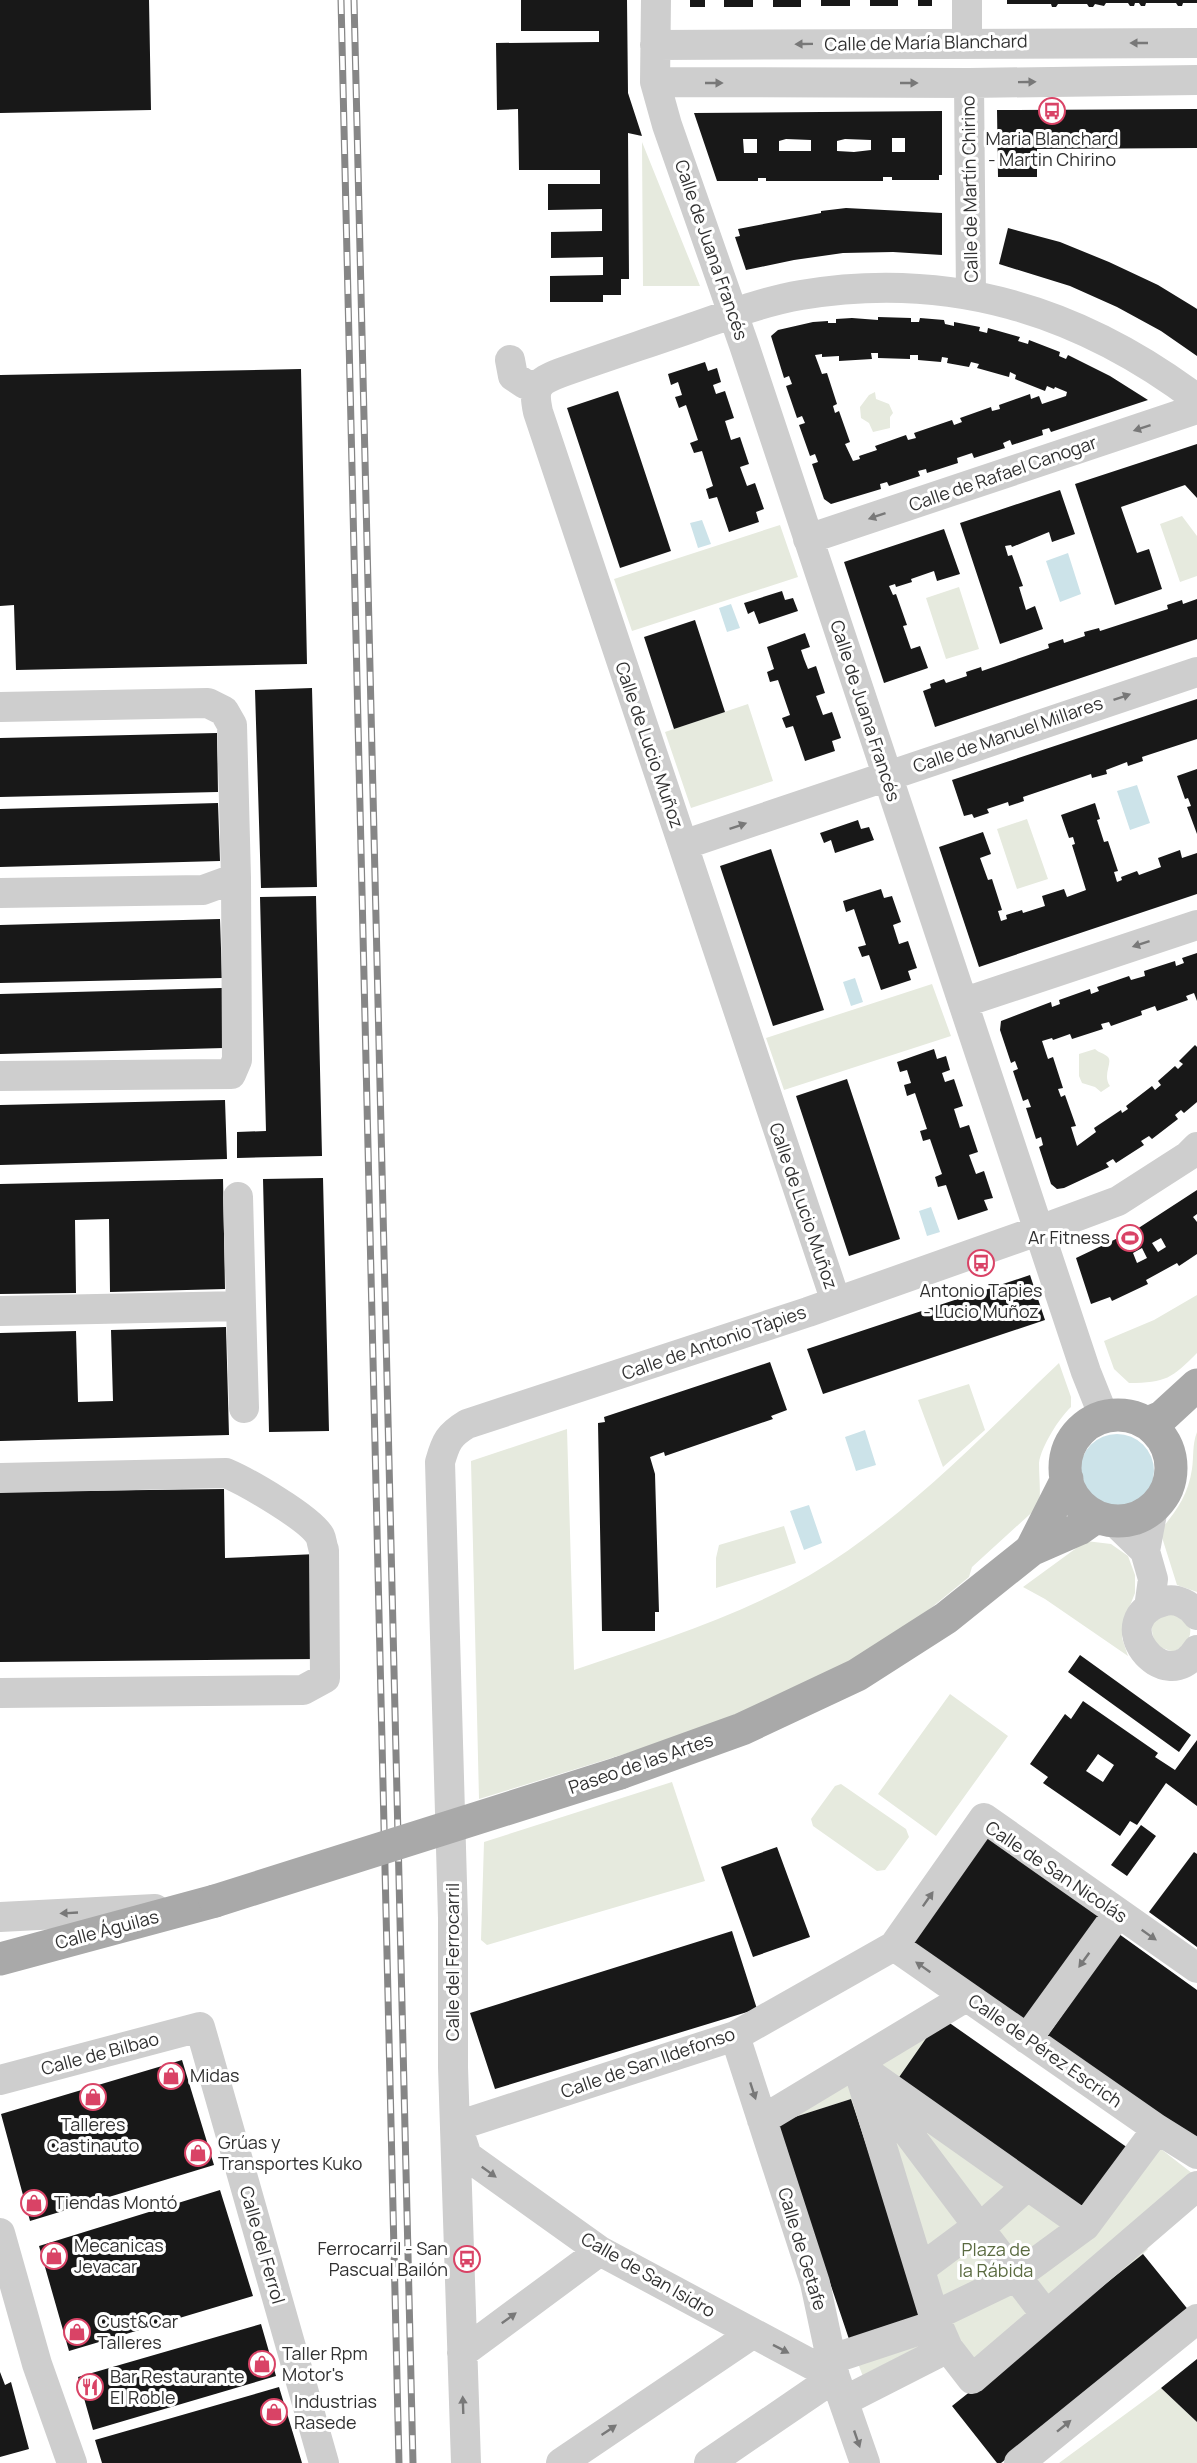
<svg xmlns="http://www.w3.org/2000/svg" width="1197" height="2463" font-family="Manrope,sans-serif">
<rect width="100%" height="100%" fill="#fff"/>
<path fill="#e6eade" d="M642 142 700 286H643Z
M875 392 876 399 889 404 893 413 890 417V428L873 432 869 423 861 418 860 407 869 395Z
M1182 516 1197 536V576L1180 582 1160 524Z
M780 525 798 577 632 631 614 579Z
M959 587 979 649 946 659 926 598Z
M748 704 773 781 691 808 665 732Z
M1027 819 1048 879 1017 889 997 829Z
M932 984 951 1036 784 1090 766 1038Z
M1095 1049C1099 1053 1104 1053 1108 1057 1113 1063 1102 1075 1110 1086L1101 1092 1095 1087 1082 1083 1079 1076V1054Z
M1197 1295V1353C1172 1378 1166 1383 1129 1383L1114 1369 1104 1341 1154 1320Z
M1059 1363 1071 1397V1407C1059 1418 1041 1447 1039 1463 1039 1478 1041 1491 1039 1506L972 1567 969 1577 915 1621 837 1671 718 1725 479 1799 471 1461 567 1429 574 1670C653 1643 737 1617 810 1575 904 1519 980 1438 1059 1363Z
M969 1384 985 1430 943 1467 918 1400Z
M1197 1432V1592L1177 1585 1160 1531C1176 1511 1188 1496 1192 1469 1194 1456 1192 1445 1197 1432Z
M784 1526 796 1563 716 1588V1558L719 1545Z
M1086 1541 1111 1544 1128 1556 1135 1575V1593L1127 1613 1122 1638 1128 1656 1045 1599 1023 1587Z
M1170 1611 1190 1626C1192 1640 1185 1644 1174 1652L1156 1646C1149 1623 1149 1623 1170 1611Z
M950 1694 1008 1736 936 1836 878 1794Z
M672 1782 705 1881 487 1945 481 1940 484 1842Z
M841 1784 906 1829 909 1837 885 1870 877 1871 813 1826 811 1819 835 1786Z
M934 2011 1081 2214 1139 2132 1197 2177 1141 2243 1148 2249 1143 2254 978 2386 949 2352 870 2395 851 2345 925 2320 851 2099 776 2123Z
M1161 2388 1197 2422V2463H1059Z"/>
<path fill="#cce3e9" d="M702 520 711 544 698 548 690 523Z
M1068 553 1081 594 1060 602 1046 561Z
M731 604 740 628 727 632 719 608Z
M1137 785 1150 823 1130 830 1117 791Z
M855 978 863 1002 851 1006 843 982Z
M931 1207 940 1232 927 1236 919 1211Z
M865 1430 876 1465 856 1471 845 1437Z
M1080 1471a37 37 0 1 1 74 0a37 37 0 1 1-74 0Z
M809 1505 822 1543 804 1550 790 1511Z"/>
<path fill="#181818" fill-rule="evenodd" d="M0 0H149L151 110 0 113Z
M521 0H627L628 93 642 136 628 133 629 279H621V295H603V302H550V276L603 275V257L551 258V232L602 231V209L548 210V184H600V170H519L518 109 497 110 496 43 599 42V31H521Z
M690 0H705V7H690Z
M724 0H753V7H724Z
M773 0H801V7H773Z
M821 0H850V6H821Z
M870 0H898V6H870Z
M918 0H932V6H918Z
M1007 0H1197V3H1183L1182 6H1178L1176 3H1146L1145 6H1141L1139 3H1135L1134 6H1130L1128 3H1106L1104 6 1095 4 1093 7H1089L1087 4H1058L1056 7H1052L1051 4H1007Z
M1197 109V148L1037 149V177H998L997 110Z
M942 111V175H939V180H892V177H883V181H766V178H758V181H717L694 113ZM892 138H905V152H892ZM743 139H757V153H744ZM786 139 811 140V151H779V141ZM845 139 871 140V150L854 152 837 151V141Z
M846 208 942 213V255L893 252 843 253 794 260 746 270 735 237 740 236 738 229 821 213V211Z
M1008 228 1060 242 1109 262 1158 285 1194 307 1197 309V356L1161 331 1117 307 1070 286 999 264Z
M878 317 911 318V322H919L920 318 944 320 945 324 954 326V322L980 327 979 331 987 333 988 328 1020 337 1018 341 1028 344 1029 340 1060 352 1059 356 1066 359 1068 355 1110 376 1148 400 1051 432 1049 428 1042 430 1043 435 1012 445 1010 440 1003 443 1005 448 974 458 972 453 957 458 958 463 927 473 926 469 918 471 920 476 889 486 887 482 880 484 881 489 831 504 824 499 812 464 818 462 815 454 810 456 799 425 805 423 802 416 797 418 786 386 792 384 789 376 784 378 771 336 778 330 813 322 828 321V323H836V319L852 318 878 320ZM871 353H878V358L910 359V355H918V360L941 362 942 357 948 358 947 363 969 367 971 362 979 364 977 368 1009 377 1010 372 1016 375 1015 379 1045 391 1047 386 1054 389 1055 387 1067 392 1066 396 1042 404 1039 396 1031 399 1030 394 999 405 1000 409 992 411 991 407 960 418 962 422 954 425 952 420 914 433 916 438 908 440 906 435 875 446 877 450 859 456 860 459 853 461 845 444 850 442 839 411 835 413 833 406 837 404 827 373 822 374 815 355 822 354V357L839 356V361L872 359Z
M705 362 708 371 717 368 721 382 713 385 716 394 725 391 734 418 725 421 731 440 740 437 749 464 740 467 747 486 755 483 764 509 756 512 759 522 729 532 717 497 709 499 706 489 713 486 702 451 694 453 690 443 698 440 686 405 679 408 675 397 682 395 678 382 671 385 668 374Z
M301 369 307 664 16 670 14 605 0 606V375Z
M618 391 671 551 620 568 567 408Z
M1197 444V498L1185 485 1121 507 1137 553 1149 549 1162 589 1115 605 1075 484Z
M1060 490 1075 534 1052 542 1049 532 1012 547 1011 545 1005 546 1008 556 1012 555 1023 586 1019 587 1026 610 1035 606 1043 629 1000 644 960 523Z
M944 529 960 574 937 581 934 571 911 579 912 582 896 587 895 584 889 586 893 595 896 594 907 625 903 626 911 649 920 646 928 668 884 683 844 562Z
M782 591 785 600 793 598 798 611 759 624 754 611 748 614 744 603Z
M1197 599V639L935 727 923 691 931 688 930 684 944 679 946 683 967 676 966 672 981 667 982 671 1049 648 1048 644 1063 639 1064 643 1085 636 1084 632 1099 628 1100 631 1168 609 1167 605 1182 600 1183 604Z
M695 620 725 712 674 729 644 637Z
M805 633 810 647 801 650 804 659 808 669 816 666 825 693 816 696 823 715 832 712 841 738 832 741 835 751 805 761 793 726 786 728 782 718 790 715 778 680 770 682 767 672 774 669 767 647Z
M312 688 317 887 261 888 255 690Z
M1197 699V739L1142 757 1143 761 1128 766 1127 762 1106 770 1107 774 1092 778 1091 774 1023 797 1024 801 1009 806 1008 802 987 809 989 813 974 818 972 814 964 816 952 780Z
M217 733 218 792 0 797V738Z
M1197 769V834L1187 807 1191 806 1188 798 1185 799 1177 776Z
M218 803 220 861 0 867V809Z
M1095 803 1100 819 1097 820 1104 842 1108 841 1118 871 1114 872 1117 882 1122 880 1121 877 1137 871 1139 875 1161 867 1158 858 1180 850 1182 858 1197 853V894L979 967 939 847 983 832 991 854 980 858 988 880 992 879 1002 910 998 911 1001 921 1007 919 1006 915 1022 910 1023 913 1045 906 1042 896 1064 889 1067 897 1086 890 1072 845 1075 844 1073 837 1069 838 1061 815Z
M858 820 861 829 869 827 874 840 835 853 831 840 824 843 820 833Z
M771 849 824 1010 773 1026 720 866Z
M881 889 884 898 892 896 901 922 893 925 899 944 908 941 917 968 908 971 911 980 881 990 869 955 862 957 858 947 866 945 854 909 846 912 843 901Z
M316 896 322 1156 237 1158V1132L266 1131 260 897Z
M220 919 222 978 0 983V925Z
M1197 953V1001L1194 993 1186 996 1188 1000 1157 1011 1155 1006 1141 1011 1142 1015 1111 1026 1109 1022 1101 1024 1103 1029 1072 1039 1070 1034 1053 1040 1052 1038 1042 1041 1048 1059 1053 1057 1063 1088 1058 1089 1061 1097 1065 1095 1076 1126 1071 1127 1077 1146 1096 1132 1094 1128 1121 1110 1122 1113 1128 1109 1126 1106 1152 1086 1155 1090 1161 1085 1158 1081 1175 1066 1178 1069 1183 1064 1179 1061 1195 1045 1197 1047V1102L1184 1113 1181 1110 1175 1115 1178 1119 1152 1139 1149 1136 1141 1141 1144 1145 1116 1163 1113 1159 1106 1163 1109 1167 1064 1188 1057 1189 1051 1184 1039 1147 1043 1145 1041 1137 1036 1139 1026 1108 1031 1107 1028 1099 1023 1101 1013 1071 1018 1069 1015 1061 1011 1063 1000 1030 1001 1021 1051 1002 1052 1007 1060 1004 1059 1000 1090 989 1091 994 1099 991 1097 987 1129 976 1131 980 1145 976 1144 971 1175 961 1176 966 1184 963 1182 958Z
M222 988 224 1048 0 1054V994Z
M934 1049 937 1059 946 1056 950 1070 942 1073 945 1082 954 1079 963 1106 954 1109 960 1128 969 1125 978 1152 969 1155 976 1174 984 1171 993 1198 984 1200 988 1210 958 1220 946 1185 938 1187 935 1177 942 1174 930 1139 923 1141 920 1131 927 1129 915 1093 907 1096 904 1085 911 1083 907 1070 900 1072 897 1062Z
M847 1079 900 1239 849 1256 796 1096Z
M225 1100 227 1159 0 1165V1105Z
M323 1178 329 1431 269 1432 263 1179Z
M223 1179 225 1289 110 1292 109 1219 75 1220 76 1293 0 1294V1184Z
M1197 1190V1214L1193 1217 1197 1222V1254L1179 1266 1177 1263 1146 1280 1148 1284 1112 1301 1110 1297 1091 1304 1076 1258 1137 1229ZM1161 1238 1166 1247 1158 1252 1152 1243ZM1142 1248 1147 1258 1137 1263 1133 1253Z
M1030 1275 1045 1320 823 1394 807 1349Z
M226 1327 229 1435 0 1441V1333L76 1331 78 1402 113 1401 111 1330Z
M770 1362 787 1410 771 1416 773 1419 665 1456 664 1452 650 1457 655 1474 659 1612H655V1631H602L598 1423 605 1422 604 1417Z
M224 1489 225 1558 317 1554V1659L0 1662V1492Z
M1080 1655 1191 1735 1179 1752 1068 1672Z
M1083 1701 1158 1753 1155 1757 1175 1770 1197 1740V1806L1166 1783 1137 1825 1130 1821 1120 1836 1043 1783 1048 1777 1030 1764 1065 1714 1071 1719ZM1098 1754 1114 1765 1103 1782 1086 1771Z
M1141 1825 1156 1836 1127 1876 1111 1865Z
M986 1832 1105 1917 1025 2029 903 1943Z
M777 1847 810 1937 753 1957 721 1867Z
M1194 1852 1197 1854V1947L1149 1912Z
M732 1931 757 2009 495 2089 470 2013Z
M1119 1934 1197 1990V2147L1046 2038Z
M941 2017 1128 2148 1081 2214 895 2083Z
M182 2060 214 2165 30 2221 1 2114Z
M851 2099 925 2321 851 2345 776 2123Z
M220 2190 253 2296 69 2351 39 2246Z
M1143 2254 1190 2312 1001 2463H997L952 2406Z
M261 2324 276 2376 93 2430 78 2377Z
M1197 2359V2422L1161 2388Z
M0 2372 5 2385 11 2382 29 2449 0 2457Z
M279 2387 302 2463H102L95 2440Z"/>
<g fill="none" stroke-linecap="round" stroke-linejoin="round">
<path stroke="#cecece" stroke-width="30" d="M656 0 655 82 667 125 744 345 1086 1372 1104 1417
M967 0V43
M655 45 1197 43
M655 82 969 83 1197 80
M969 83 971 294
M510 360 513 376 525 384 538 386
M808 539 1197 409
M0 707 208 703 224 711 232 725 236 878 203 890 0 893
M683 845 1197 672
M965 1002 1197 925
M0 1076 231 1074 237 1060 236 878
M238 1197 241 1306
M836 1302 538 412C533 388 536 382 560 373 605 357 651 342 697 326 731 314 766 301 801 295 949 270 1079 310 1197 399
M0 1311 241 1306 244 1408
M0 1478 226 1473C247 1482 310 1518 320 1536 322 1540 322 1546 324 1550L325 1678 303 1690 0 1693
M1113 1520 1145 1551 1153 1579 1149 1608
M1145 1551 1153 1508
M1197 1615C1190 1605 1177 1598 1165 1601 1099 1618 1165 1700 1197 1650
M0 1917 155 1909
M894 1946 1157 2129 1197 2154
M735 2036 815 2283 835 2377 865 2463
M1027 2039 1118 1913
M857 2065 934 2316 948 2348 972 2379 1197 2186
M857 2065 1085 2226
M0 2080 200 2027 324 2463
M875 2089 969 2214
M762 2120 966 1997
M457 2126 735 2036 894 1946 984 1818 1197 1968
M459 2132 467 2156 600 2251 835 2377 709 2463
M989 2220 1027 2186
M0 2233 37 2364 72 2463
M985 2236 1046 2315
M920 2269 967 2234
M934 2316 1017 2276 1085 2226 1157 2129
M462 2353 600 2251
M832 2359 938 2324
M844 2401 948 2348
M466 2463 453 2067V1918L440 1462C446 1441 449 1435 467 1424L808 1312 1040 1230 1118 1201 1188 1156 1197 1147
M561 2463 752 2334
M1019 2463 1197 2319"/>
<path stroke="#a9a9a9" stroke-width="33" d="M1065 1468a53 53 0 1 1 106 0a53 53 0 1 1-106 0Z
M1148 1423 1162 1417 1197 1385
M1031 1550 1067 1479
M620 1773 742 1729 857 1675 946 1618 1031 1550 1079 1529 1096 1517
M0 1959 215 1901"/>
<defs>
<path id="rail" d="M341 0 399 2463
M354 0 413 2463"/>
</defs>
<use href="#rail" stroke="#868686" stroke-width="7"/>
<use href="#rail" stroke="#fff" stroke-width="4.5" stroke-dasharray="14" stroke-linecap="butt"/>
<path stroke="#a9a9a9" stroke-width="33" d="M215 1901 620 1773"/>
</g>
<defs><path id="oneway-solid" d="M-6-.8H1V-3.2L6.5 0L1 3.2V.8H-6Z" transform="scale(1.5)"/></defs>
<g fill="#787878">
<use href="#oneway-solid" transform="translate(1139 43) rotate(-180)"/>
<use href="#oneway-solid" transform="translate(804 44) rotate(179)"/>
<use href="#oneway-solid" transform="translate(1027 82) rotate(-1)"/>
<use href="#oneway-solid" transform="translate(714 83)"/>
<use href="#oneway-solid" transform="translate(909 83)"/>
<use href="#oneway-solid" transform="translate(1142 428) rotate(162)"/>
<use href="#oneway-solid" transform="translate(877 516) rotate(161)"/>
<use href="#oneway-solid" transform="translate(1122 697) rotate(-19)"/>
<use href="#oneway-solid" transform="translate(738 826) rotate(-19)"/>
<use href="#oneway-solid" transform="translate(1141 944) rotate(162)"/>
<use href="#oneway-solid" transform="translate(928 1899) rotate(-55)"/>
<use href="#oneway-solid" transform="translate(69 1913) rotate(177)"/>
<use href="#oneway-solid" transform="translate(1149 1935) rotate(35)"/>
<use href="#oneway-solid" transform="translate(1084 1960) rotate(126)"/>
<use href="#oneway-solid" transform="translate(923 1967) rotate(-145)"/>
<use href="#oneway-solid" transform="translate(753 2091) rotate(72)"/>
<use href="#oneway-solid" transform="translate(489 2172) rotate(36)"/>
<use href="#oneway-solid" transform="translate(509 2318) rotate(-36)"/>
<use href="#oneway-solid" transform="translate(781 2349) rotate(27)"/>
<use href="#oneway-solid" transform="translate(463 2405) rotate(-92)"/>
<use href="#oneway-solid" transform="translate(1064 2426) rotate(-39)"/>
<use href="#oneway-solid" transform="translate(609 2430) rotate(-34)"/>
<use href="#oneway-solid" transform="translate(857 2439) rotate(71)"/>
</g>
<defs>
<symbol id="bus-ring" viewBox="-11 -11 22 22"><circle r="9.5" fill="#fff" stroke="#d94366" stroke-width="1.5"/><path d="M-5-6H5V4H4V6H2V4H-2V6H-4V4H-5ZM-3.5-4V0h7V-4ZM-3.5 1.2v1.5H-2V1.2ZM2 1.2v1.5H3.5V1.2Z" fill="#d94366"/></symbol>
<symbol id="stadium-ring" viewBox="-11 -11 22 22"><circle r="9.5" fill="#fff" stroke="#d94366" stroke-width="1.5"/><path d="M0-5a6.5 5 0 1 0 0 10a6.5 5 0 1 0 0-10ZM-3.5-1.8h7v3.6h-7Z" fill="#d94366"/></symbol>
<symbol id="shop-ring" viewBox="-11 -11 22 22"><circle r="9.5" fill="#fff" stroke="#d94366" stroke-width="1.5"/><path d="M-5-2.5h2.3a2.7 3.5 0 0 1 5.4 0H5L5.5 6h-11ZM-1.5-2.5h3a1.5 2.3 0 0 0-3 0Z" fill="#d94366"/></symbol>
<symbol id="restaurant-ring" viewBox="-11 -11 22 22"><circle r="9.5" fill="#fff" stroke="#d94366" stroke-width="1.5"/><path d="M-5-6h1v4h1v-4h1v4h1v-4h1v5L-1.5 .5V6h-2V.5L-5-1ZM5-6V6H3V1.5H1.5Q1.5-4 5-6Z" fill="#d94366"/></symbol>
</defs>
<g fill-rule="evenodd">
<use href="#bus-ring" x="1037" y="96" width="30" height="30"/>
<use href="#stadium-ring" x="1115" y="1223" width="30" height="30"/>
<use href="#bus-ring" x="966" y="1248" width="30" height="30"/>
<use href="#shop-ring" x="156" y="2061" width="30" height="30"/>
<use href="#shop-ring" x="78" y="2082" width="30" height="30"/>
<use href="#shop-ring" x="183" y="2138" width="30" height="30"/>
<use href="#shop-ring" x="19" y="2188" width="30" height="30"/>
<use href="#shop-ring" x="39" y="2241" width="30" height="30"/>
<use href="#bus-ring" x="452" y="2244" width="30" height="30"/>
<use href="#shop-ring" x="62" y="2317" width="30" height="30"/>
<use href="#shop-ring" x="247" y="2349" width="30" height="30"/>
<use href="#restaurant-ring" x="75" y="2372" width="30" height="30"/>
<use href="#shop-ring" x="259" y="2397" width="30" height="30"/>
</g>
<g text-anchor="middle" stroke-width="6" stroke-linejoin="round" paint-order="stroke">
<g font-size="18" fill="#313131" stroke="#fff">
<text transform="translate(926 43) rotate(-1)" y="6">Calle de María Blanchard</text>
<text transform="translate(970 189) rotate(-91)" y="6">Calle de Martín Chirino</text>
<text transform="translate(711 250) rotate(71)" y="6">Calle de Juana Francés</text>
<text transform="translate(1003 474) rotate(-19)" y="6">Calle de Rafael Canogar</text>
<text transform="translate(865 711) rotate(72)" y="6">Calle de Juana Francés</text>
<text transform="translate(1008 735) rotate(-19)" y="6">Calle de Manuel Millares</text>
<text transform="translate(649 745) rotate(71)" y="6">Calle de Lucio Muñoz</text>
<text transform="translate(803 1206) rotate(71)" y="6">Calle de Lucio Muñoz</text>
<text transform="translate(714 1343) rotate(-19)" y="6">Calle de Antonio Tàpies</text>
<text transform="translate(641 1764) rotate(-19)" y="6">Paseo de las Artes</text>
<text transform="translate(1056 1872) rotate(34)" y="6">Calle de San Nicolás</text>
<text transform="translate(107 1930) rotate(-15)" y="6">Calle Águilas</text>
<text transform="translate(453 1962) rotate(-90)" y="6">Calle del Ferrocarril</text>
<text transform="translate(1045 2051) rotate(35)" y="6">Calle de Pérez Escrich</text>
<text transform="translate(100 2054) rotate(-15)" y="6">Calle de Bilbao</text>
<text transform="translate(648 2063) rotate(-19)" y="6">Calle de San Ildefonso</text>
<text transform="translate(262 2245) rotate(74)" y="6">Calle del Ferrol</text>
<text transform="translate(802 2249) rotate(73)" y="6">Calle de Getafe</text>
<text transform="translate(648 2275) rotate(30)" y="6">Calle de San Isidro</text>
</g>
<g font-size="18" fill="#313131" stroke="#fff" text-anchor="start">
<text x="1052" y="145" text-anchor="middle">Maria Blanchard<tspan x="1052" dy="21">- Martin Chirino</tspan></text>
<text x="1110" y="1244" text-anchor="end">Ar Fitness</text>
<text x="981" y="1297" text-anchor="middle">Antonio Tapies<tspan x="981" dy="21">- Lucio Muñoz</tspan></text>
<text x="190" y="2082">Midas</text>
<text x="93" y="2131" text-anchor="middle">Talleres<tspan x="93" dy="21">Castinauto</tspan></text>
<text x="218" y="2149">Grúas y<tspan x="218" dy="21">Transportes Kuko</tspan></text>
<text x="54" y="2209">Tiendas Montó</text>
<text x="74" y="2252">Mecanicas<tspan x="74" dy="21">Jevacar</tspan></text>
<text x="448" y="2255" text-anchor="end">Ferrocarril - San<tspan x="448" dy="21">Pascual Bailón</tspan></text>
<text x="97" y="2328">Cust&amp;Car<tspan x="97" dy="21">Talleres</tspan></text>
<text x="282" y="2360">Taller Rpm<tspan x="282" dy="21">Motor's</tspan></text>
<text x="110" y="2383">Bar Restaurante<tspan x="110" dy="21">El Roble</tspan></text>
<text x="294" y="2408">Industrias<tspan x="294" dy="21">Rasede</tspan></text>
</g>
<g font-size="18" fill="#5b6b41" stroke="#fff">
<text x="996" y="2256">Plaza de<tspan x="996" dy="21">la Rábida</tspan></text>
</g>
</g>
</svg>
